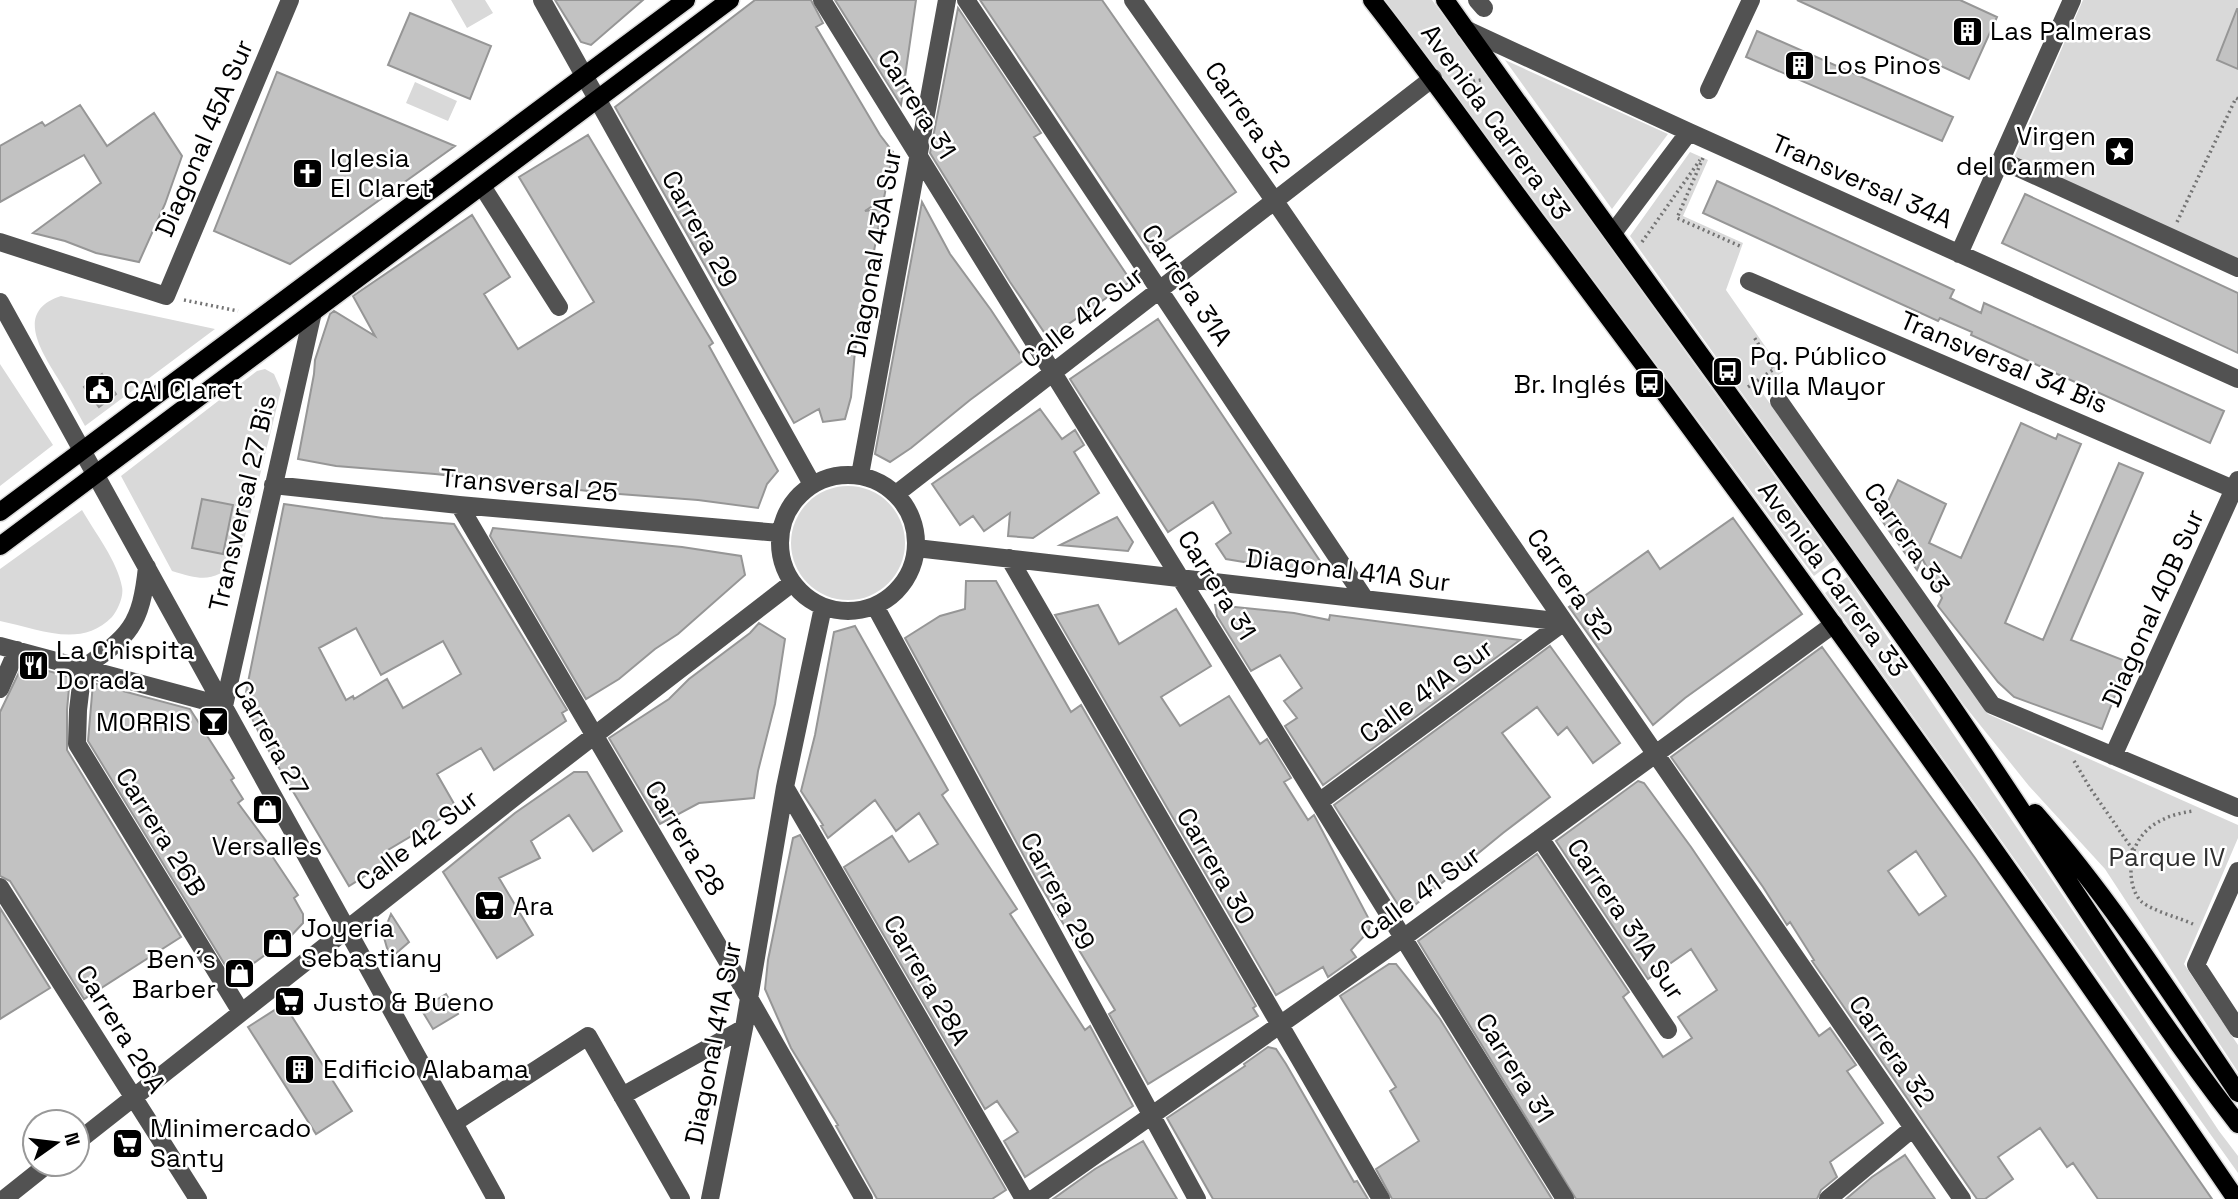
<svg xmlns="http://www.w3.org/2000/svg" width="2238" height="1199" font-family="'Space Grotesk',sans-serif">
<rect width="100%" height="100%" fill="#fff"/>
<path fill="#d9d9d9" d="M451 0H485L493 13 467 28Z
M1385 0H1432L1835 560 1814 576Z
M2083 0H2238V260L2013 160Z
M1505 60 1668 134 1612 209Z
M415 82 457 101 448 121 406 103Z
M1690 152 1708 160 1683 216 1743 243 1726 290 1783 372 1759 388 1988 714 2238 825V838L2184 964 2238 1045V1072L2105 869 2029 786 1964 705 1630 236Z
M61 296 215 329 85 426C76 410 67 393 57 377 40 349 15 311 61 296Z
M0 364 53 445 0 486Z
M265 369 274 374 281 390 239 560C213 582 204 581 172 571L121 476 257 371Z
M791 543a57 57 0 1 1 114 0a57 57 0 1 1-114 0Z
M82 510C94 531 118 562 122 587 124 596 118 610 112 617 81 649 39 629 0 621V569Z
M1847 577 2057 887 2219 1131 2238 1156V1173L1825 593Z"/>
<path fill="#c2c2c2" stroke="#969696" stroke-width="2" fill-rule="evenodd" d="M555 0H643L591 45 581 42Z
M755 0H811L823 23 816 27 880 135 893 152 884 198 865 211 882 209 855 351 851 397 845 419 823 422 819 409 794 423 615 107Z
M835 0H916L901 105Z
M980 0H1102L1236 192 1150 252Z
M1797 0H1960L1997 17 1969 79Z
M958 8 1041 133 1034 137 1131 281 1048 338 1010 282 930 153Z
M2237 9H2238V69L2217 60Z
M410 13 491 46 470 99 388 65Z
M1757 31 1953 117 1942 141 1746 57Z
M277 72 455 146 290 264 214 231Z
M80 105 107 146 154 113 182 156 165 204 139 262 96 253 65 241 33 233 101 183 84 155 0 202V146L42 122 45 126Z
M588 135 713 343 709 346 778 471 767 484 758 508 698 500 606 493 435 474 336 466 298 459 314 374 315 360 330 314 334 311 375 336 353 296 472 215 510 277 484 294 518 349 594 302 519 177Z
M1717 181 1954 290 1950 298 1981 313 1984 303 2224 411 2210 443 1971 335 1972 332 1940 318 1938 321 1703 213Z
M2025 194 2238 293V353L2002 243Z
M922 202 950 254 991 310 1024 360 970 400 911 448 890 462 875 454Z
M1158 319 1320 561 1309 573 1226 559 1216 544 1231 533 1213 502 1168 532 1070 379Z
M102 374 116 394 99 407 84 387Z
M1040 409 1062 439 1075 430 1084 445 1074 452 1099 493 1033 538 1008 536 1010 513 984 531 973 516 960 525 932 484Z
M2021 423 2056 439 2058 434 2081 444 2005 623 2043 640 2119 463 2143 473 2071 640 2128 662 2102 729 2014 697 1998 682 1938 606 1942 598 1922 558 1917 570 1880 518 1898 480 1946 504 1929 543 1961 558Z
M202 499 233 505 223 554 192 548Z
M284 504 383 518 454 524 567 710 562 713 566 721 494 770 481 748 437 774 457 809 383 853 387 862 349 886 262 739 244 702ZM356 628 381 675 443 641 461 674 403 708 387 679 354 699 353 696 346 700 319 648Z
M1117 517 1133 542 1128 551 1060 545Z
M1733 518 1802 614 1685 698 1653 725 1569 607 1648 551 1660 569Z
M493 528 682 547 741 556 745 575 678 634 655 649 619 679 586 699 490 536Z
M966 581H996L1071 712 1081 705 1256 1006 1253 1008 1258 1016 1148 1084 1109 1014 1115 1010 1037 880 905 638 940 616 965 609Z
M1098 605 1119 644 1176 609 1211 666 1161 697 1180 726 1229 696 1260 744 1267 739 1291 778 1284 782 1308 820 1314 815 1371 923 1368 932 1351 950 1356 957 1328 977 1323 967 1276 995 1055 615Z
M1215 605 1294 613 1329 620 1330 615 1520 640 1323 785 1285 726 1297 718 1284 701 1302 688 1280 655 1251 671 1217 616Z
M759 623 785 639 775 704 758 771 754 798 699 803 660 824 609 738 669 699 689 679 750 633Z
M855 626 948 790 942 795 1017 909 1010 914 1085 1030 1090 1026 1133 1106 1025 1177 1004 1141 1018 1132 997 1101 985 1109 844 867 892 836 909 862 938 844 919 813 896 831 875 800 828 838 821 826 823 825 801 791 815 735 834 632Z
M1550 646 1620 743 1593 763 1567 727 1558 735 1537 707 1502 733 1550 797 1503 833 1404 914 1334 805Z
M1822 647 1975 858 2212 1199H2098L2073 1163 2067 1167 2040 1128 1998 1157 2013 1179 1985 1199H1977L1812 961 1814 960 1790 922 1787 925 1763 887 1671 757ZM1916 851 1946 896 1919 915 1888 871Z
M23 664 70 677 67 710V750L181 937 84 999 10 881 0 876V712Z
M93 683 190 709 234 778 231 780 243 799 238 803 275 853 272 856 298 895 294 898 303 914V923L290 937 233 978 88 741Z
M574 772H587L622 831 593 851 569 815 531 841 540 858 499 878 533 935 497 958 443 872 515 813Z
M1638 781 1644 783 1691 847 1819 1036 1830 1028 1856 1065 1847 1071 1883 1123 1830 1162 1837 1177 1821 1190 1817 1199H1576L1418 941 1537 854 1629 992 1623 997 1663 1057 1692 1038 1678 1017 1717 990 1691 949 1648 979 1556 841Z
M800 835 1006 1190 992 1199H877L836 1126 838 1125 791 1048 765 989 768 960 793 838Z
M0 908 50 988 0 1019Z
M391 914 409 942 393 956 387 948 383 934Z
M1389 964H1396L1440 1019 1552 1199H1392L1376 1169 1419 1141 1390 1091 1396 1087 1340 996Z
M446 994 458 1014 433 1029 421 1009Z
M284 1004 352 1111 316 1134 248 1027Z
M1268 1047 1276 1049 1286 1064 1354 1182 1357 1181 1368 1199H1213L1167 1118 1245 1066 1244 1064Z
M1143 1141 1177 1199H1053L1095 1169Z
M1905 1155 1935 1199H1846L1872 1177Z"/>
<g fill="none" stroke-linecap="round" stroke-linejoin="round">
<defs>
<path id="major" d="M1372 0C1430 74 1484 151 1541 227 1780 545 2012 870 2236 1199
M1445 0C1606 228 1773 451 1933 679 2036 827 2128 982 2238 1124
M0 512 686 0
M0 546 730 0
M2035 813C2111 900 2173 997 2238 1093"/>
</defs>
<use href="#major" stroke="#dbdbdb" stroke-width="21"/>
<path stroke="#747474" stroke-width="3.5" stroke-dasharray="2 3.5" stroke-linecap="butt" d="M1457 84 1481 80
M1703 158 1677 218 1742 247
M2177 222 2236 98 2238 99
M1642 242 1700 160
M184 300 238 311
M1748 387 1774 369 1754 337
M2074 761 2090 788 2133 850
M2193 924C2180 918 2153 911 2142 902 2134 895 2131 882 2131 872 2130 833 2159 815 2194 811"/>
<path stroke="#525252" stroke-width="18" d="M542 0 812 484
M822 0 1565 1199
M966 0 1365 599
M1133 0 1274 200 1962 1199
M1477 0 1484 8
M1465 29 1689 132 2238 379
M1709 90 1751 0
M2001 160 2238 268
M482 186 559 307
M1613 233 1689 132
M0 242 166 296 290 0
M1959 254 2072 0
M1749 281 2238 491
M0 302 496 1199
M1779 401 1992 705 2238 808
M780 543a68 68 0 1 1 136 0a68 68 0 1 1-136 0Z
M860 475 947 0
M273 485 459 505 780 533
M896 494 1433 78
M459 505 749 998 864 1199
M916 548 1564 622
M1009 558 1381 1199
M875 606 1197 1199
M0 646 224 706
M83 668 78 710 77 744 241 1012
M83 668C130 636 141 625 147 567
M0 689 17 650
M224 706 313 312
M2113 756 2238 480
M785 787 1024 1199
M1319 802 1564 622
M1540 838 1668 1030
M2238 871 2196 965 2238 1029
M0 887 198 1199
M622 1096 744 1028
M454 1123 588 1036 681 1199
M77 1142 525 789 792 583
M4 1199 48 1164
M710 1199 744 1028 785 787 823 607
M1033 1199 1403 938 1834 624
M1828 1199 1913 1128"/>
<use href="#major" stroke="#000" stroke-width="18"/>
</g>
<defs>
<symbol id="building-square" viewBox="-11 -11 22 22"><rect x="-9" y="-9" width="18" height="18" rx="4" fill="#000" stroke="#fff"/><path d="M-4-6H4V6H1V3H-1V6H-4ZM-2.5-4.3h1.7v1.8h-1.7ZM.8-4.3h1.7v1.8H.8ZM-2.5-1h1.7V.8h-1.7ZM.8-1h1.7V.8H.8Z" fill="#fff"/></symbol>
<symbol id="sight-square" viewBox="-11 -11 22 22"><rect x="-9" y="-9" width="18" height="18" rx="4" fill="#000" stroke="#fff"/><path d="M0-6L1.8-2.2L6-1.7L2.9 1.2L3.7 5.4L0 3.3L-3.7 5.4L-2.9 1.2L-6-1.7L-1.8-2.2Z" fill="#fff"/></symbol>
<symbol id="church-square" viewBox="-11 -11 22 22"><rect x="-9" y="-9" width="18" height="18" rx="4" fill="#000" stroke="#fff"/><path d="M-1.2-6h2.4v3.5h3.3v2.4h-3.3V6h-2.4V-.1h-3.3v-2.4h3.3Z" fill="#fff"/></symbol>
<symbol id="bus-square" viewBox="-11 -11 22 22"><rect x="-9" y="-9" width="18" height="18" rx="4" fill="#000" stroke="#fff"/><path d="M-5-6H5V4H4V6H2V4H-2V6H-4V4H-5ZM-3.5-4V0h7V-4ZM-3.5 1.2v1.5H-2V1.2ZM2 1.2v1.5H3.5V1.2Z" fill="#fff"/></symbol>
<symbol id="civic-square" viewBox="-11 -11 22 22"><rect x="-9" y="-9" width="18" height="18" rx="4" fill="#000" stroke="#fff"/><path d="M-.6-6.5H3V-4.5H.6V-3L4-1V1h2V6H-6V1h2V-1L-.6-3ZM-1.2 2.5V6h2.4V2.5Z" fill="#fff"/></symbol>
<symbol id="restaurant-square" viewBox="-11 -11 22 22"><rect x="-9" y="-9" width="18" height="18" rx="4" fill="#000" stroke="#fff"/><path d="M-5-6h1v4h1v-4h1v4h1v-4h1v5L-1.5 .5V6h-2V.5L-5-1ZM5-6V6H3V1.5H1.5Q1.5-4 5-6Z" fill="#fff"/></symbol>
<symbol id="bar-square" viewBox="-11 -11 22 22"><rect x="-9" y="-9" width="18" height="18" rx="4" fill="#000" stroke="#fff"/><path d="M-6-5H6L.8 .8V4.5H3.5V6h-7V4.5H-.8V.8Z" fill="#fff"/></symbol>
<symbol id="shop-square" viewBox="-11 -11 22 22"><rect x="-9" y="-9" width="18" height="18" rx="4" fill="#000" stroke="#fff"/><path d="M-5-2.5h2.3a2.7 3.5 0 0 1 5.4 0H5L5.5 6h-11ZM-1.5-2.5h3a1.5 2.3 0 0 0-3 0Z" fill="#fff"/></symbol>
<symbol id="supermarket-square" viewBox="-11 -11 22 22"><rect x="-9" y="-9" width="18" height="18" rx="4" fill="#000" stroke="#fff"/><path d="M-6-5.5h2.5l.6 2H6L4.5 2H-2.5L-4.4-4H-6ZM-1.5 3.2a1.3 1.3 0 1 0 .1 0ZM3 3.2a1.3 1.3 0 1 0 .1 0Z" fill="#fff"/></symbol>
</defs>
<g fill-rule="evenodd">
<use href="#building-square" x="1950" y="14" width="35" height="35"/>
<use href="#building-square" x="1782" y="48" width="35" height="35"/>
<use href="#sight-square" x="2102" y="134" width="35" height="35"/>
<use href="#church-square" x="290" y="156" width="35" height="35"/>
<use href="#bus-square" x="1710" y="354" width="35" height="35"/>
<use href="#bus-square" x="1632" y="366" width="35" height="35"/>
<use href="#civic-square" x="82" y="372" width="35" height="35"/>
<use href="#restaurant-square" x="16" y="648" width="35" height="35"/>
<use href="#bar-square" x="196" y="704" width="35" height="35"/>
<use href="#shop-square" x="250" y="792" width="35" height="35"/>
<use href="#supermarket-square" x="472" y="888" width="35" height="35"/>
<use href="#shop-square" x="260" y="926" width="35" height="35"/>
<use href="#shop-square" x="222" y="956" width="35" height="35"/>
<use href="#supermarket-square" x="272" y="984" width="35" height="35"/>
<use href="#building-square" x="282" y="1052" width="35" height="35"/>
<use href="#supermarket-square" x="110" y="1126" width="35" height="35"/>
</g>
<g text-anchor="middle" stroke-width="5" stroke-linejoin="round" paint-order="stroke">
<g font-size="26" fill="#000" stroke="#fff" text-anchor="start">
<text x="1990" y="40">Las Palmeras</text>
<text x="1823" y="74">Los Pinos</text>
<text x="2096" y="145" text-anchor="end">Virgen<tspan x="2096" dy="30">del Carmen</tspan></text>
<text x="330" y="167">Iglesia<tspan x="330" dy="30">El Claret</tspan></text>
<text x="1750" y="365">Pq. Público<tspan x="1750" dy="30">Villa Mayor</tspan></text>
<text x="1626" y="393" text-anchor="end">Br. Inglés</text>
<text x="123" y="399">CAI Claret</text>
<text x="56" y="659">La Chispita<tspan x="56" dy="30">Dorada</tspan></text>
<text x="191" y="731" text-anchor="end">MORRIS</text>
<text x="267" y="855" text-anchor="middle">Versalles</text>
<text x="513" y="915">Ara</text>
<text x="301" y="937">Joyeria<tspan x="301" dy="30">Sebastiany</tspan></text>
<text x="216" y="968" text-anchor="end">Ben´s<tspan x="216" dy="30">Barber</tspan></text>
<text x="313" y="1011">Justo &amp; Bueno</text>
<text x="323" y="1078">Edificio Alabama</text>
<text x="150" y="1137">Minimercado<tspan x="150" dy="30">Santy</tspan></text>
</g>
<g font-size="26" fill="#000" stroke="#fff">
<text transform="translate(917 104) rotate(58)" y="9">Carrera 31</text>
<text transform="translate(1248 117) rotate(55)" y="9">Carrera 32</text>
<text transform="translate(1496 122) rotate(54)" y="9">Avenida Carrera 33</text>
<text transform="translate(204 138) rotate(-67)" y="9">Diagonal 45A Sur</text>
<text transform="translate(1862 181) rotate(24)" y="9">Transversal 34A</text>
<text transform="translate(700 229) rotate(61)" y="9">Carrera 29</text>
<text transform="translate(874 253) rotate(-80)" y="9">Diagonal 43A Sur</text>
<text transform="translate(1187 285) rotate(56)" y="9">Carrera 31A</text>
<text transform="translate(1082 317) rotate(-38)" y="9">Calle 42 Sur</text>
<text transform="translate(2004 362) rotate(23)" y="9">Transversal 34 Bis</text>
<text transform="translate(529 485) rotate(5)" y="9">Transversal 25</text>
<text transform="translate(242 503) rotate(-77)" y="9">Transversal 27 Bis</text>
<text transform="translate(1907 538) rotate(55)" y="9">Carrera 33</text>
<text transform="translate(1348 570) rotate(7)" y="9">Diagonal 41A Sur</text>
<text transform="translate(1833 579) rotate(54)" y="9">Avenida Carrera 33</text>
<text transform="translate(1570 584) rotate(55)" y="9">Carrera 32</text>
<text transform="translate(1217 585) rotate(58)" y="9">Carrera 31</text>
<text transform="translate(2153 608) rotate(-66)" y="9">Diagonal 40B Sur</text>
<text transform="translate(1426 691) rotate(-36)" y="9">Calle 41A Sur</text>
<text transform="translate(271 738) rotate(61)" y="9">Carrera 27</text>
<text transform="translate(161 832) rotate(58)" y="9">Carrera 26B</text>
<text transform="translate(685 838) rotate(59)" y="9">Carrera 28</text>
<text transform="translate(417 840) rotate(-38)" y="9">Calle 42 Sur</text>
<text transform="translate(1216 866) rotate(60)" y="9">Carrera 30</text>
<text transform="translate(1058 891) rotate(62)" y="9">Carrera 29</text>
<text transform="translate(1420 893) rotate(-36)" y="9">Calle 41 Sur</text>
<text transform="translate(1626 919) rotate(56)" y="9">Carrera 31A Sur</text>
<text transform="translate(927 980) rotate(60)" y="9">Carrera 28A</text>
<text transform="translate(121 1029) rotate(58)" y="9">Carrera 26A</text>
<text transform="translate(713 1043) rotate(-79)" y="9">Diagonal 41A Sur</text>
<text transform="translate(1892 1051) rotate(55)" y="9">Carrera 32</text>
<text transform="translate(1515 1068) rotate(58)" y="9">Carrera 31</text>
</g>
<g font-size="26" fill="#303030" stroke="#fff">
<text x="2167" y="866">Parque IV</text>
</g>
</g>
<g transform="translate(56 1143) rotate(76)"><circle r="33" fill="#ffffff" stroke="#999999" stroke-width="2"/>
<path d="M0-5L12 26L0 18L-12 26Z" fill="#000000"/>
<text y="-10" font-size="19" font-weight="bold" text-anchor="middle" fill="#000000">N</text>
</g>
</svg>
